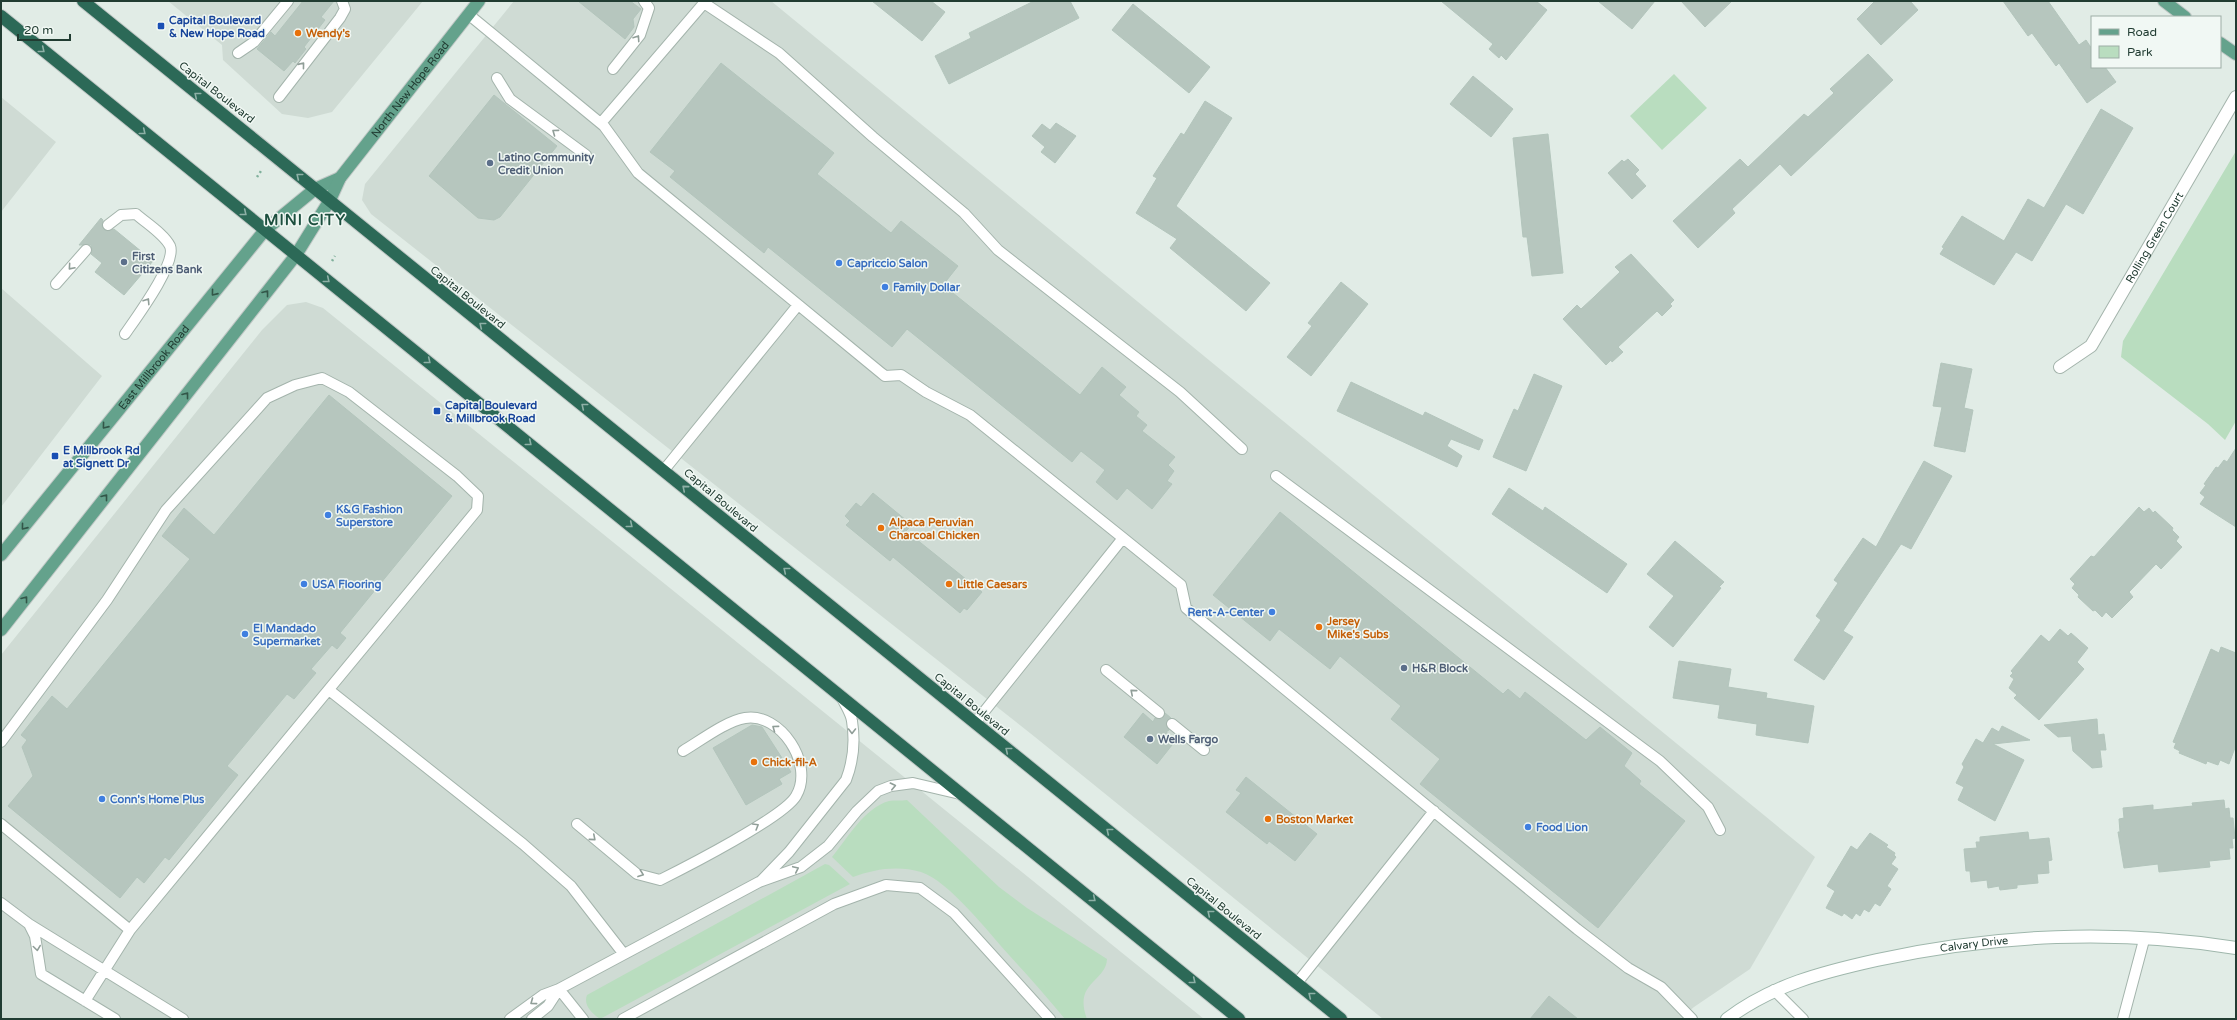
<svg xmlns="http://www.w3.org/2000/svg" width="2237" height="1020" font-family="'Varela Round',sans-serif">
<rect width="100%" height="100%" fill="#e1ece6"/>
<path fill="#cfdbd4" d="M168 1H423L332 112 308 118 282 114 223 60 222 45Z
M514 1H771L1815 857 1750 969 1694 1007 1680 1019H1383L1035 737 371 214 362 200 365 184Z
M1 97 56 142 1 212Z
M1 288 102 376 1 507Z
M306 302 323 308 1204 1019H1V655L262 330 287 305Z"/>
<path fill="#b9ddbf" d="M1674 74 1707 108 1662 150 1630 116Z
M2236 151V421L2225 440 2208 424 2121 357 2123 341Z
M907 800 999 887 1027 908 1107 959C1106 982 1073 982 1087 1019H1065C1047 997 1028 976 1009 955 989 933 949 881 921 872 898 865 874 869 853 877L832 857C847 839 864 808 889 801 894 800 901 801 907 800Z
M825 864 829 865 850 884 600 1019C592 1013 583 1005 587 995Z"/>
<path fill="#b6c6be" stroke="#b3c5bc" d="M303 1H334L321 17 325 20 304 47 306 49 295 63 293 61 284 71 257 49 271 32 275 36Z
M578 1H630L641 9 633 19 634 27 625 39Z
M872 1H931L945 12 922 41Z
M1034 1H1070L1079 18 949 84 935 56 971 38 969 33Z
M1441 1H1536L1547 10 1506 60 1501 55 1499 58 1489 49 1493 44Z
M1598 1H1655L1632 29Z
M1681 1H1732L1705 27Z
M1875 1H1910L1918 10 1881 45 1857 19Z
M2003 1H2048L2079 45 2086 40 2092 49V67H2105L2116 82 2087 103 2059 63 2056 66 2032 33 2028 36Z
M1133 4 1210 67 1189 93 1112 30Z
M1868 54 1893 80 1791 176 1780 164 1732 209 1735 213 1698 248 1673 221 1740 159 1748 167 1804 114 1808 117 1834 93 1830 89Z
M721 63 834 153 817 174 891 233 901 221 958 266 943 285 1080 395 1102 367 1126 387 1119 395 1139 412 1136 416 1147 425 1142 431 1175 457 1168 465 1174 471 1167 481 1172 484 1152 509 1127 488 1117 500 1096 482 1105 470 1081 451 1072 462 907 329 892 347 768 247 764 253 670 177 675 171 650 152Z
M1473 76 1513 109 1491 137 1450 104Z
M494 95 557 146 500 217 494 220 478 218 429 176Z
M1205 101 1232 118 1176 206 1270 283 1246 311 1170 248 1177 239 1136 213 1157 178 1153 176 1181 133 1184 135Z
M2101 109 2133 128 2083 214 2066 204 2032 261 2016 252 1994 285 1940 254 1944 248 1942 247 1962 216 2004 241 2028 199 2044 208Z
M1056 123 1076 136 1055 163 1041 152 1045 147 1032 136 1042 124 1050 130Z
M1548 134 1563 273 1532 276 1527 237H1523L1513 138Z
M1628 159 1639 170 1635 174 1646 186 1632 199 1608 173 1622 160 1624 162Z
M101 218 103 220 102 225 103 229 108 231 114 229 153 261 124 295 95 272 102 263 91 254 92 251 91 245H79Z
M1631 254 1674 300 1670 304 1672 306 1662 316 1657 311 1618 347 1623 352 1612 362 1611 360 1606 365 1563 319 1577 305 1581 309 1594 297 1620 272 1615 267Z
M1341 282 1368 304 1311 376 1287 357 1312 326 1308 323Z
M1941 363 1972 369 1964 408 1973 410 1965 452 1934 446 1942 407 1933 406Z
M1534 374 1562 386 1526 471 1493 457 1514 409 1518 411Z
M1351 382 1423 416 1425 412 1483 440 1479 450 1451 439 1447 446 1462 456 1457 467 1337 411Z
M329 395 452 496 340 633 346 638 337 649 332 645 311 669 316 673 294 699 287 694 227 766 238 775 169 860 165 857 144 883 137 877 120 898 8 806 33 776 22 747 27 740 21 735 52 696 67 709 190 559 162 536 184 508 214 535Z
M2236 448V527L2200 504 2205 497 2200 493 2206 485 2204 484 2216 467 2218 468 2224 460 2227 462Z
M1924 461 1952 476 1911 549 1901 544 1843 631 1853 637 1824 680 1794 660 1821 620 1816 616 1838 583 1834 580 1863 538 1876 547Z
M1509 488 1543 511 1545 507 1627 564 1607 593 1492 514Z
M873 493 912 525 906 531 982 592 967 610 964 608 960 613 893 557 890 561 846 525 850 521 845 516 856 503 861 507Z
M2139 507 2144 512 2149 508 2153 513 2155 511 2173 528 2172 530 2179 537 2176 541 2182 547 2161 569 2156 564 2129 592 2133 597 2112 618 2106 612 2102 617 2095 610 2093 611 2078 597 2079 595 2072 588 2075 584 2070 579 2091 556 2094 557Z
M1280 512 1503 694 1508 689 1520 699 1525 692 1586 740 1600 727 1632 753 1624 766 1641 781 1639 784 1685 821 1598 928 1420 784 1440 759 1391 719 1401 706 1340 656 1330 669 1279 629 1270 641 1213 595Z
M1675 541 1724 582 1719 587 1721 588 1673 647 1649 627 1674 596 1647 574Z
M2060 629 2068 636 2071 633 2088 648 2077 662 2084 669 2039 720 2014 698 2017 695 2009 688 2014 679 2010 676 2013 673 2011 671 2041 635 2049 642Z
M2221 647 2236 653V745L2229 764 2220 760 2218 765 2207 761 2206 764 2179 753 2180 751 2174 748 2176 743 2173 742 2211 649 2219 653Z
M1679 661 1731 669 1728 687 1767 693 1766 698 1814 706 1808 743 1756 735 1757 724 1718 718 1720 705 1673 698Z
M1143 713 1153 722 1155 718 1162 719 1165 713 1171 718 1166 723 1169 730 1166 732 1176 740 1157 764 1124 737Z
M2097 719 2098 735 2104 734 2106 750H2100L2102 767 2092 768 2073 751 2071 736 2058 737 2044 725Z
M752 725 762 727 791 772 779 779 782 784 746 805 713 748Z
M2002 726 2030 740 1993 744 2024 760 1995 821 1958 800 1964 787 1956 783 1964 767 1962 764 1976 739 1983 743 1992 728 1999 732Z
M1246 777 1317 834 1295 861 1269 841 1267 844 1226 812 1241 793 1236 790Z
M2224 800 2225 809 2229 808 2230 818H2233L2235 838 2232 839 2233 848H2229L2230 859 2209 861 2210 867 2159 872 2158 864 2124 868 2118 832H2120L2119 819 2124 818 2123 808 2153 805V810L2193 806 2192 803Z
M2028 832 2029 840 2049 838 2052 860 2048 861 2049 873 2037 874 2038 883 2017 885V888L2000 890 1999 886 1988 888 1987 880 1971 882 1970 871H1966L1964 849 1977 848 1976 842H1980V837Z
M1870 833 1888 845 1886 847 1895 853 1894 855 1896 857 1891 864 1898 869 1887 886 1891 889 1880 906 1875 903 1869 912 1864 909 1860 916 1856 913 1852 919 1844 913 1842 916 1826 908 1835 891 1827 886 1851 846 1857 850Z
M1549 996 1578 1019H1530Z"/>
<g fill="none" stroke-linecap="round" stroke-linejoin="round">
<defs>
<path id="lane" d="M468 14 604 126 638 173 880 372 885 376 901 375 926 392 970 415 1123 538 975 723
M238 53 254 42 288 1
M613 69 640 35 649 8 644 1
M497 78 510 99 586 155
M279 97 340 18 345 9 342 1
M601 123 704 3 779 53 873 137 964 213 998 250 1180 392 1242 449
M108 225 121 215 136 214C146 223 164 234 170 246 177 263 136 318 125 334
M56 284 86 250
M664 470 798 305
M1276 476 1660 761 1708 807 1720 830
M1123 538 1181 585 1186 608 1577 929 1628 968 1661 987 1692 1019
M1106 670 1159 713
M329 690 523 844 571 886 623 953
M1172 724 1204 750
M1 742 107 600 166 510 267 398 295 385 322 378 349 392 457 476 478 496 477 510 130 930 1 824
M577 824 637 874 660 880C686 867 784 817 796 796 815 764 780 712 745 718 726 721 700 741 683 751
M761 881 789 852 846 780C853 762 855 740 852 721 851 713 845 705 842 698
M1 903 29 924 183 1019
M29 924 35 936 41 974 115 1019
M1297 983 1434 811
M559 989 583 1019
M1774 990 1803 1019
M85 1001 130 930
M510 1019 543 995 559 989 759 882 801 867 828 846 857 811 878 791 891 786 913 783 960 794
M532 1019 548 1006 559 989
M623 1019 834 904 886 885 920 888 954 913 1050 1019
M2123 1019 2144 940"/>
<g id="street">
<path id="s1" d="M2060 367 2091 346 2236 97"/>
</g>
<g id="secondary">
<path id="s2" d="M1727 1019C1772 985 1823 972 1877 960 1994 934 2118 929 2236 948"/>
</g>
<g id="primary">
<path d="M2164 1 2185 17"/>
<path d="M2220 43 2236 54"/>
<path id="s3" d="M1 555 265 230 315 189 340 178"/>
<path id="s4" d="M1 630 296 255 330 200 340 178 479 1"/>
</g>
<path id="highway" d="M83 1 1341 1019
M1 16 1239 1019"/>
</defs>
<use href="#lane" stroke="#a4b4ac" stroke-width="12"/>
<use href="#street" stroke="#a4b4ac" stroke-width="14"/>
<use href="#secondary" stroke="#9fb7ac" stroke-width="14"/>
<use href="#primary" stroke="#c1c8c6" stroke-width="14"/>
<use href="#highway" stroke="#c1c8c6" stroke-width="14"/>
<path stroke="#80b09c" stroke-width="2.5" stroke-dasharray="2 3" stroke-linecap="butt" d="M257 177 261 171
M332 261 335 256"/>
<use href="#lane" stroke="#fff" stroke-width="10"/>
<use href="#street" stroke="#fff" stroke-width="12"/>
<use href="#secondary" stroke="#fff" stroke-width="12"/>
<use href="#primary" stroke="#64a28c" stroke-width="12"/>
<use href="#highway" stroke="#2c6957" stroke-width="12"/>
</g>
<defs><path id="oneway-chevron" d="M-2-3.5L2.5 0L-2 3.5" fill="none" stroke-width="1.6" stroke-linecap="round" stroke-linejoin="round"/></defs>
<g stroke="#909e98">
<use href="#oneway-chevron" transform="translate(637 38) rotate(-56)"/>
<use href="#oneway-chevron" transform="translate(302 65) rotate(-51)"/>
<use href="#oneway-chevron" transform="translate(555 132) rotate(-144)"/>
<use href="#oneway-chevron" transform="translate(71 267) rotate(131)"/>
<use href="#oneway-chevron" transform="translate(147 301) rotate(-57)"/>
<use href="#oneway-chevron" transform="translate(1133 692) rotate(-140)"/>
<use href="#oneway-chevron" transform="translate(775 728) rotate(-144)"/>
<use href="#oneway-chevron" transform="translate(852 731) rotate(90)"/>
<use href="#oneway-chevron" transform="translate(893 786) rotate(-13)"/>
<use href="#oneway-chevron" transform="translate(756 826) rotate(-31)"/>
<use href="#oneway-chevron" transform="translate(593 838) rotate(41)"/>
<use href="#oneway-chevron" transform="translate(796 869) rotate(-25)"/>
<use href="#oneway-chevron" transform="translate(641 874) rotate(20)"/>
<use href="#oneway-chevron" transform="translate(37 948) rotate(82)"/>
<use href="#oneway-chevron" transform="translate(533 1002) rotate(144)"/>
</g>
<g stroke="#8eb0a6">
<use href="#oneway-chevron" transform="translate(42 50) rotate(39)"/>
<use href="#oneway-chevron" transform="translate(197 95) rotate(-141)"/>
<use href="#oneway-chevron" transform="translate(143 132) rotate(39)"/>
<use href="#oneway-chevron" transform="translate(299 176) rotate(-141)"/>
<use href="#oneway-chevron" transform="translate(244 213) rotate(39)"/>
<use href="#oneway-chevron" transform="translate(327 280) rotate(39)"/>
<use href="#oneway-chevron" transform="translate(482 325) rotate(-141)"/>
<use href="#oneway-chevron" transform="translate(428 361) rotate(39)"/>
<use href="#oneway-chevron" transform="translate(584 406) rotate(-141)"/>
<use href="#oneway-chevron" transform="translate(529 443) rotate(39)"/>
<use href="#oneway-chevron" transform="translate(685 488) rotate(-140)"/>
<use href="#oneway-chevron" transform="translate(630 525) rotate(39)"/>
<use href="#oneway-chevron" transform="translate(786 570) rotate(-141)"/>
<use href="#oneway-chevron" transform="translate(1008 750) rotate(-141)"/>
<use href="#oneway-chevron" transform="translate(1109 831) rotate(-141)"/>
<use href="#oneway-chevron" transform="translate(1093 899) rotate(39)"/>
<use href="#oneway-chevron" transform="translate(1210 913) rotate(-141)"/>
<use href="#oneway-chevron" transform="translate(1193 981) rotate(39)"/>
<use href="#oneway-chevron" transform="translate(1311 995) rotate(-141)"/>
</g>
<g stroke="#325648">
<use href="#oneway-chevron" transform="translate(214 293) rotate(129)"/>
<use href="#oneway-chevron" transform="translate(266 293) rotate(-52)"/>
<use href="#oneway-chevron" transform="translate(186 395) rotate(-52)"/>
<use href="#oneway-chevron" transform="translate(105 426) rotate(129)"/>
<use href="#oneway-chevron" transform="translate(105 497) rotate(-52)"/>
<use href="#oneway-chevron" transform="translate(24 527) rotate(129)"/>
<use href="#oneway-chevron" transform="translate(25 599) rotate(-52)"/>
</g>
<g fill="#1a4fb4" stroke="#f1f8f4" stroke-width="1.5">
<rect x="157" y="22" width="8" height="8" rx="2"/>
<rect x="433" y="407" width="8" height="8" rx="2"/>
<rect x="51" y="452" width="8" height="8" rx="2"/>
</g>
<g fill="#e8710a" stroke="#f1f8f4" stroke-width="1.5">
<circle cx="298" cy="33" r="4"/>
<circle cx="881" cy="528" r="4"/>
<circle cx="949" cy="584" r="4"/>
<circle cx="1319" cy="627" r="4"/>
<circle cx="754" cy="762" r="4"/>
<circle cx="1268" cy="819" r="4"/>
</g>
<g fill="#5c6f8a" stroke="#f1f8f4" stroke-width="1.5">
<circle cx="490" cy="163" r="4"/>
<circle cx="124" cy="262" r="4"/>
<circle cx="1404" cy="668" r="4"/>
<circle cx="1150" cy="739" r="4"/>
</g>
<g fill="#3f7fe0" stroke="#f1f8f4" stroke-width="1.5">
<circle cx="839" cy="263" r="4"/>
<circle cx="885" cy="287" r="4"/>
<circle cx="328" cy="515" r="4"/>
<circle cx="304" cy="584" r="4"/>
<circle cx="1272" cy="612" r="4"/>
<circle cx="245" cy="634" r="4"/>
<circle cx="102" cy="799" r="4"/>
<circle cx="1528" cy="827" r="4"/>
</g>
<g text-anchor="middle" stroke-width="3" stroke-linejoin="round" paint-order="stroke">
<g font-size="11" font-weight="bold" fill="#164399" stroke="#f1f8f4" text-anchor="start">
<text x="169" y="24">Capital Boulevard<tspan x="169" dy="13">&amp; New Hope Road</tspan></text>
<text x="445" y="409">Capital Boulevard<tspan x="445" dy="13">&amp; Millbrook Road</tspan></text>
<text x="63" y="454">E Millbrook Rd<tspan x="63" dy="13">at Signett Dr</tspan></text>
</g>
<g font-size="11" font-weight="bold" fill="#c56008" stroke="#f1f8f4" text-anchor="start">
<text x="306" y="37">Wendy's</text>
<text x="889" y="526">Alpaca Peruvian<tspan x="889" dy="13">Charcoal Chicken</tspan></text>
<text x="957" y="588">Little Caesars</text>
<text x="1327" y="625">Jersey<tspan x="1327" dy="13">Mike's Subs</tspan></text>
<text x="762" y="766">Chick-fil-A</text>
<text x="1276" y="823">Boston Market</text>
</g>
<g font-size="11" fill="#213c32" stroke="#f1f8f4">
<text dy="4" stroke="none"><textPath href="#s4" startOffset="679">North New Hope Road</textPath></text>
<text transform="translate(217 92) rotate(38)" y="4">Capital Boulevard</text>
<text dy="4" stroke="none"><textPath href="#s1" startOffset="163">Rolling Green Court</textPath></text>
<text transform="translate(468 297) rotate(39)" y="4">Capital Boulevard</text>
<text dy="4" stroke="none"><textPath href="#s3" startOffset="242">East Millbrook Road</textPath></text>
<text transform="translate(721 500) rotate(40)" y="4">Capital Boulevard</text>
<text transform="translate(972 704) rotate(39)" y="4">Capital Boulevard</text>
<text transform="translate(1224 908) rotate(39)" y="4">Capital Boulevard</text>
<text dy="4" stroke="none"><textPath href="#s2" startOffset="261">Calvary Drive</textPath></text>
</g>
<g font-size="11" font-weight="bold" fill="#4e5e75" stroke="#f1f8f4" text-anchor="start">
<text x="498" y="161">Latino Community<tspan x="498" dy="13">Credit Union</tspan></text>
<text x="132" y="260">First<tspan x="132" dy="13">Citizens Bank</tspan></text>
<text x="1412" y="672">H&amp;R Block</text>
<text x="1158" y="743">Wells Fargo</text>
</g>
<g font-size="11" font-weight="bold" fill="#366cbe" stroke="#f1f8f4" text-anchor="start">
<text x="847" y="267">Capriccio Salon</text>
<text x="893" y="291">Family Dollar</text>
<text x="336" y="513">K&amp;G Fashion<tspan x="336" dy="13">Superstore</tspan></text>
<text x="312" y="588">USA Flooring</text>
<text x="1264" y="616" text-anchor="end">Rent-A-Center</text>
<text x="253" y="632">El Mandado<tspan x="253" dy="13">Supermarket</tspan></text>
<text x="110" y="803">Conn's Home Plus</text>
<text x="1536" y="831">Food Lion</text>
</g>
<g font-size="15" font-weight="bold" letter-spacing="1" fill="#1c4f3e" stroke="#f1f8f4">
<text x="305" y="225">MINI CITY</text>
</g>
</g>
<rect width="2237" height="1020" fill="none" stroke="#213c32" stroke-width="4"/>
<rect x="2091" y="16" width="130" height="52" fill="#f1f8f4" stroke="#9eada6"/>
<rect x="2099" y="29" width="20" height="6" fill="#64a28c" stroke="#9eada6"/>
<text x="2127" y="36" font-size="12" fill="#213c32">Road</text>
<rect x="2099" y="46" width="20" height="12" fill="#b9ddbf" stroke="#9eada6"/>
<text x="2127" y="56" font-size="12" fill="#213c32">Park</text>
<path d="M18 34v6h52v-6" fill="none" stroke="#213c32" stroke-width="2"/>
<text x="24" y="34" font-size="12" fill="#213c32" stroke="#f1f8f4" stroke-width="3" paint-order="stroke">20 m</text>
</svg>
